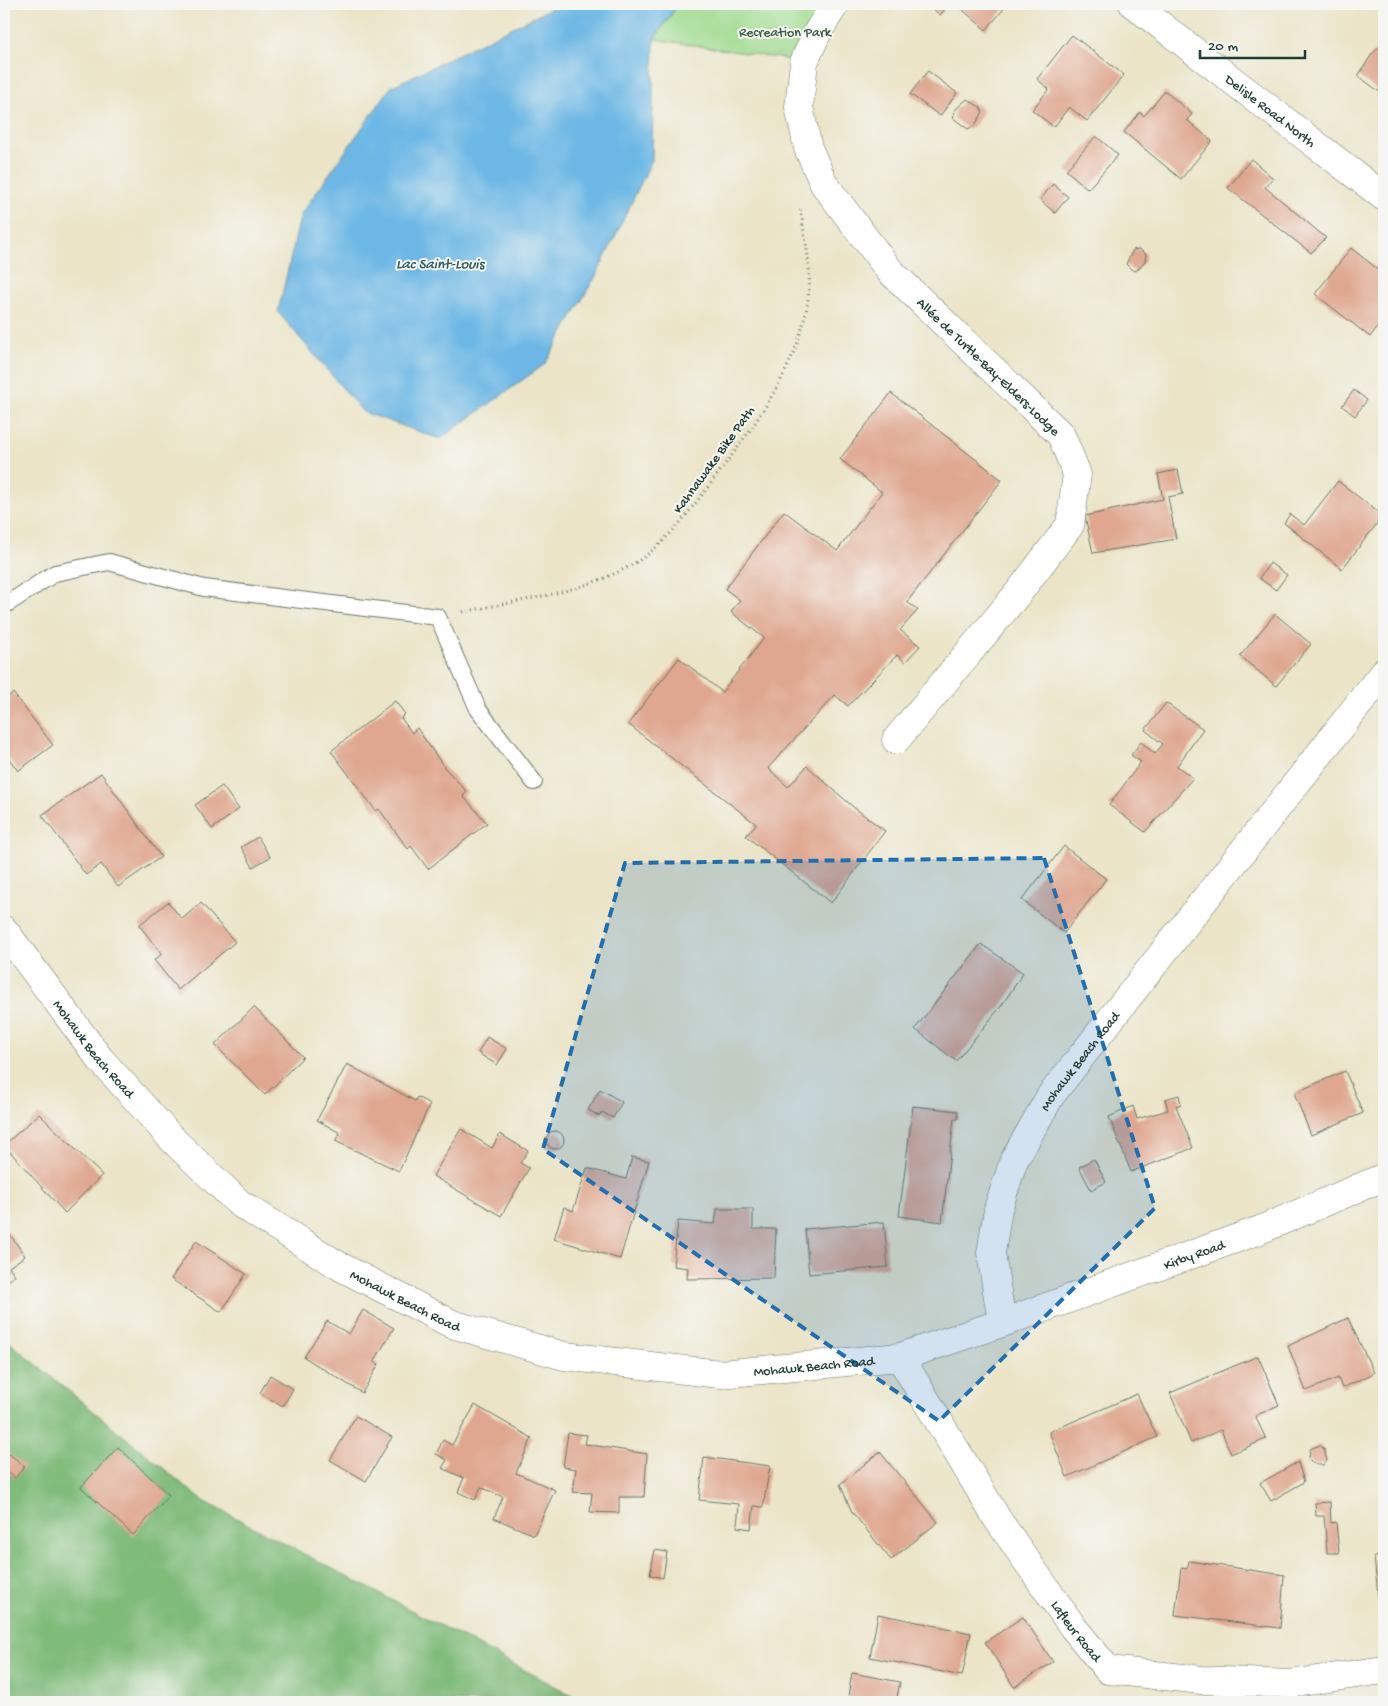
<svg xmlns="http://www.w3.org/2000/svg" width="1388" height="1706" font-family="'Gochi Hand',sans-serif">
<rect width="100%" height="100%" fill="#f6f6f2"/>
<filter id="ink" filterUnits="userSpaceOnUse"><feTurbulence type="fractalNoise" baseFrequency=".02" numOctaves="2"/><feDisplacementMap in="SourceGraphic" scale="10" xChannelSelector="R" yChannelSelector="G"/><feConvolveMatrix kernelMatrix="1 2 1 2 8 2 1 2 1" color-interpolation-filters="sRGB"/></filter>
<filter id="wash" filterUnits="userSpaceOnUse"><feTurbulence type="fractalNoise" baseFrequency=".0096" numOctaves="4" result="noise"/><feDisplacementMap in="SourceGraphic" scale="20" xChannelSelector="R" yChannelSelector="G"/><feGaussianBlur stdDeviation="1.12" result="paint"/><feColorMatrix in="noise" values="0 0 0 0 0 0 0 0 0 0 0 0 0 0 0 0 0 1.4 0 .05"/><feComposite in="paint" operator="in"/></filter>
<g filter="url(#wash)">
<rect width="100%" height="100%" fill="#ebe4c7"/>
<path fill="#9fdb8e" stroke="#5f8c61" d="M679 4H835L804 62 654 39Z"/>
<path fill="#7fbb79" stroke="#4f7c56" d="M4 1338 202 1500 585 1702H4Z"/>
<path fill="#6cb7e5" stroke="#467a8c" d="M553 4H678L654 39 652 160 598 272 545 364 440 439 363 412 278 312 301 214 391 87 552 8Z"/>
<g id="blocks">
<path fill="#dfa78f" d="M927 4H949L940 15Z
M956 4H1008L986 30Z
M1072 35 1124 75 1087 121 1069 107 1054 127 1032 110 1049 89 1037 79Z
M1384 43V95L1358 76 1372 54Z
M928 71 957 93 940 116 910 94Z
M1165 91 1192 114 1187 120 1212 141 1181 179 1124 132 1140 112 1144 116Z
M967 99 980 107 983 112 975 125 968 129 953 118 955 110Z
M1096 136 1118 155 1088 189 1066 170Z
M1251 159 1273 178 1265 187 1326 238 1311 253 1228 188Z
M1053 184 1068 197 1055 213 1040 200Z
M1351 248 1384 274V309L1380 314 1384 318 1370 337 1315 294Z
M1139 249 1146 254 1145 261 1136 271 1132 270 1126 264 1133 250Z
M1354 390 1367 400 1355 416 1342 406Z
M891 393 1002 480 907 602 918 610 900 630 920 646 905 662 897 655 848 706 835 695 768 768 788 787 807 766 852 806 885 831 831 903 746 836 756 824 628 724 679 658 722 692 764 638 731 612 740 600 725 589 784 511 837 551 882 492 840 459Z
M1178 470 1183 494 1168 497 1176 539 1093 553 1085 516 1163 499 1158 474Z
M1338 481 1383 516 1342 569 1284 523 1290 514 1304 525Z
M1270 563 1287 575 1276 590 1259 578Z
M1275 614 1311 644 1276 686 1240 656Z
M13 693 53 745 18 771 4 752V700Z
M395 701 405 714 401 718 412 733 417 728 444 767 467 792 463 796 487 823 428 869 411 846 408 849 379 809 376 811 331 751Z
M1166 703 1203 729 1177 766 1193 778 1145 832 1109 805 1141 762 1131 755 1141 742 1155 754 1163 744 1145 730Z
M101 773 161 857 118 887 101 864 86 875 42 815Z
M222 786 239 809 212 829 195 805Z
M258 837 270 857 253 867 241 847Z
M1064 846 1106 879 1064 933 1022 900Z
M168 902 182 919 201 903 235 942 178 990 154 960 162 954 139 925Z
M981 944 1023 973 1002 1005 956 1061 915 1029Z
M254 1007 303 1057 265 1095 215 1045Z
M487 1037 507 1049 497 1065 478 1053Z
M347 1064 415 1101 417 1097 430 1104 399 1171 335 1141 340 1133 317 1120Z
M1345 1071 1363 1113 1311 1135 1294 1093Z
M600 1089 622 1102 613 1118 602 1112 599 1116 588 1110Z
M1179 1095 1181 1104 1176 1106 1193 1148 1131 1172 1109 1117 1133 1106 1137 1119 1168 1110 1165 1099Z
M913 1106 958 1111V1119H954L942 1222 899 1216Z
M39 1114 102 1175 65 1213 4 1145Z
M461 1129 492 1148 500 1134 528 1151 520 1163 529 1168 501 1216 433 1176Z
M546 1140a9 9 0 1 1 18 0a9 9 0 1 1-18 0Z
M632 1157 649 1161 620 1259 554 1239 564 1207 573 1211 587 1168 626 1179Z
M1094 1159 1106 1182 1091 1190 1079 1167Z
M717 1209H753V1229H776L774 1278 687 1279 688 1268 673 1266 678 1221 715 1224Z
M884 1222 888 1267 809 1274 805 1229Z
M4 1226 25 1256 9 1267 15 1275 4 1285Z
M196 1241 246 1274 221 1312 171 1279Z
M363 1310 394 1328 374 1362 379 1364 362 1393 304 1357 327 1321 349 1334Z
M1348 1318 1374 1373 1342 1388 1338 1378 1306 1391 1288 1346Z
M1258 1356 1279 1405 1255 1416 1266 1439 1231 1454 1221 1430 1191 1443 1170 1393Z
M270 1375 293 1389 283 1406 260 1393Z
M1137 1394 1157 1437 1067 1477 1049 1432Z
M475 1405 532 1438 516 1473 555 1490 534 1535 494 1518 503 1497 481 1487 475 1500 458 1492 464 1478 442 1468 447 1460 436 1454 443 1440 452 1445Z
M356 1416 392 1437 366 1481 330 1460Z
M568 1433 587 1435 585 1444 647 1454 644 1497H619V1513L590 1512 592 1493 573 1492 576 1469 563 1467Z
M1320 1445 1324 1449 1327 1461 1323 1465H1319L1312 1463 1309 1458 1310 1449Z
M118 1447 169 1495 133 1535 81 1487Z
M880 1452 938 1522 891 1560 852 1512 840 1484Z
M9 1454 25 1466 15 1478 4 1469V1461Z
M704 1457 770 1466 763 1507 754 1506 751 1529 737 1527 739 1504 699 1500Z
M1298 1462 1304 1482 1271 1501 1260 1483Z
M1330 1502 1331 1523 1336 1522 1339 1553H1327L1324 1516H1316L1315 1503Z
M655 1550 667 1552 663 1578 650 1575Z
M1384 1556V1614H1380L1374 1557Z
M1189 1561 1284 1575 1280 1628 1175 1615 1181 1568 1187 1569Z
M878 1614 971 1633 962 1676 870 1657Z
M1023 1617 1053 1662 1014 1687 985 1642Z
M852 1673 900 1682 896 1702H847Z"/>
</g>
</g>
<g filter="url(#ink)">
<use href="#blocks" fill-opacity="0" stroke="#667767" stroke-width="1"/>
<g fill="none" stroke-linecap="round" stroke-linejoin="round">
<defs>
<path id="service" d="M4 606 55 573 109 562 204 588 438 617 478 709 534 782"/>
<g id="minor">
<path id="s1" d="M835 4 817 33 804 62 799 107 808 148 824 184 890 271 1061 435 1077 474 1070 525 1019 592 896 740"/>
<path id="s2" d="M1133 4 1384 197"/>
<path id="s3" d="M4 930 100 1059 174 1141 239 1203 341 1267 452 1324 564 1356 720 1374 900 1357 1002 1323 1260 1230 1384 1177"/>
<path id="s4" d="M1002 1323 991 1253 998 1209 1014 1160 1051 1095 1384 672"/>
<path id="s5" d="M900 1357 998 1520 1073 1627 1108 1670 1202 1680 1289 1684 1384 1670"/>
</g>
</defs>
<use href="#service" stroke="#667767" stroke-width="18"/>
<use href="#minor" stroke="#667767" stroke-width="29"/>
<path stroke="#667767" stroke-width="3" stroke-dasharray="1 4" stroke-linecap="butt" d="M463 612C520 600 578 594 630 566 665 546 687 514 711 483 753 428 804 361 809 290 811 262 804 234 800 207"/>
<use href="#service" stroke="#fff" stroke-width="16"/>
<use href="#minor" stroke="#fff" stroke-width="28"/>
</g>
</g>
<path fill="#1f6fb2" fill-opacity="0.2" stroke="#1f6fb2" stroke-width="4" stroke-dasharray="10 6" stroke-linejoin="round" d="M1044 858 1155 1208 939 1421 543 1149 625 863Z"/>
<g text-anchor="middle" stroke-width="4" stroke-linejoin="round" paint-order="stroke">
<g font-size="14" fill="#395d46" stroke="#f6f6f2">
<text x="785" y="36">Recreation Park</text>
</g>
<g font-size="14" fill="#1f3d34" stroke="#f6f6f2">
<text dy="5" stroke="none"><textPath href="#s2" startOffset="174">Delisle Road North</textPath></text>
<text dy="5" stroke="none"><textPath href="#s1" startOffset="439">Allée de Turtle-Bay-Elders-Lodge</textPath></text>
<text transform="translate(713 459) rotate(-54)" y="5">Kahnawake Bike Path</text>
<text dy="5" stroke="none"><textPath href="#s3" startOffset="149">Mohawk Beach Road</textPath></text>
<text dy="5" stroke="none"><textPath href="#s4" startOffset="286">Mohawk Beach Road</textPath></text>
<text dy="5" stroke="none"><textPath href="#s3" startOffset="1372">Kirby Road</textPath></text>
<text dy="5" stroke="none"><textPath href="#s3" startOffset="554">Mohawk Beach Road</textPath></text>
<text dy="5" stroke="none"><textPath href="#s3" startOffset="974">Mohawk Beach Road</textPath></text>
<text dy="5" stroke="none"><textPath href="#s5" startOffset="326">Lafleur Road</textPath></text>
</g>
<g font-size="15" font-style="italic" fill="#325c60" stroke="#f6f6f2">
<text x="440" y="268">Lac Saint-Louis</text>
</g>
</g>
<rect width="1388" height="1706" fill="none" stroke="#f6f6f2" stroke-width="20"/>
<path d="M1200 50v8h105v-8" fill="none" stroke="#1f3d34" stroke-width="2.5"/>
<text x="1208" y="50" font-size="15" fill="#1f3d34" stroke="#f6f6f2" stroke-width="4" paint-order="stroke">20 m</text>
</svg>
